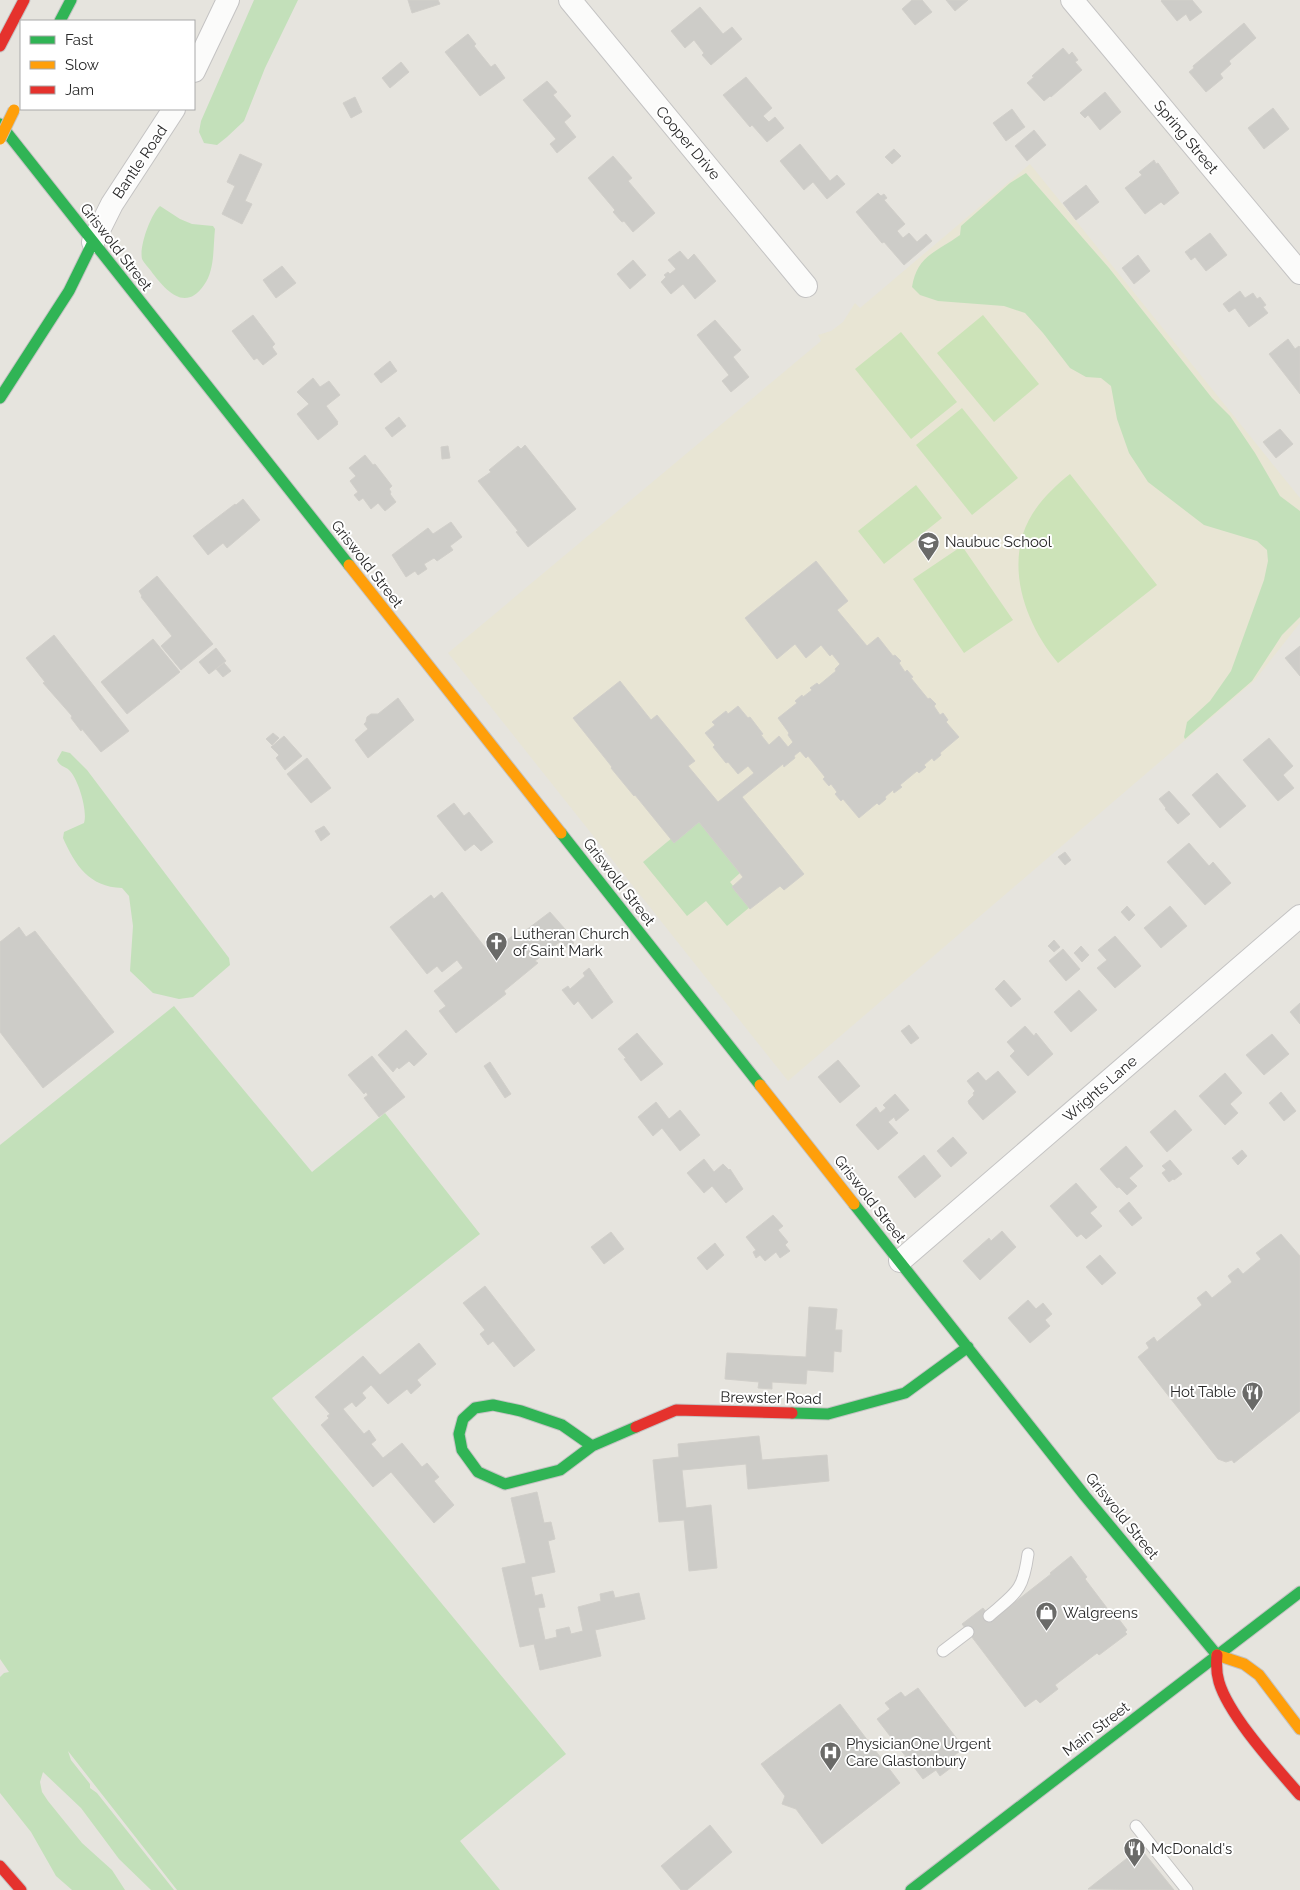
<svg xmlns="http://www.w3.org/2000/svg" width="1300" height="1890" font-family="Raleway,sans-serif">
<rect width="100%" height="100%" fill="#e6e4de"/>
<path fill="#e8e5d4" d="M1030 164 1300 498V623L1254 681 788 1081 448 653 821 341 818 335 831 331 843 322 855 303 860 308Z"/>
<path fill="#c3e0ba" d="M254 0H298L265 68 244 121 227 137 217 145 204 143 199 132 201 121Z
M1026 173 1109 268 1212 398 1230 416 1255 453 1280 496 1300 511V617L1282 635 1252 681 1185 739 1184 737 1187 722 1210 701 1231 671 1264 580 1268 561 1267 550 1257 541 1204 525 1148 482 1129 453 1117 419 1111 386 1101 378 1086 377 1070 368 1043 333 1025 313 1004 306 938 301 920 295 912 287C917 255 937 252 960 235L961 226 1010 183Z
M160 206 180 219 192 224 213 226 215 229C213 247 215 270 204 285 185 313 165 290 151 271 149 268 144 263 142 259 139 246 151 214 160 206Z
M62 751 70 753 87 770 229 958 230 965 193 997 179 999 153 993 130 971 133 926 129 896 122 888C89 887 75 865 63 838L64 832 84 823C88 811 78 778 69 770 65 766 60 767 57 760Z
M696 818 740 873 730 882 750 907 727 926 706 901 687 916 643 862Z
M174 1006 312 1172 385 1113 480 1234 272 1398 566 1754 460 1841 500 1890H177L68 1751 71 1760 90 1784V1788L97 1793 174 1890H151L119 1859 81 1808 43 1772 40 1782 42 1792 48 1801 82 1843 112 1870 125 1890H72L56 1876 31 1832 0 1793V1677L4 1673 9 1672 0 1659V1145Z"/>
<path fill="#cce3b8" d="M983 315 1039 384 994 422 937 353Z
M901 332 957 402 911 439 855 369Z
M962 408 1018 478 972 515 916 445Z
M1070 474 1157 585 1058 663C1029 628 1009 579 1023 534 1031 509 1051 489 1070 474Z
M916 485 942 518 884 564 858 531Z
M962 546 1013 620 964 653 913 579Z"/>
<path fill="#cdccc8" stroke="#d1cfca" d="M408 0H438L440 4 412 13Z
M912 0H922L932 12 915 25 902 9Z
M946 0H968L955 11Z
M1162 0H1192L1202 12 1190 21 1186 14 1177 21 1161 1Z
M700 7 723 34 732 27 742 39 711 65 702 55 704 53 694 40 685 48 671 31Z
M1244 23 1256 38 1229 61 1231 64 1220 74 1223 78 1206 92 1189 72 1194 68 1193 66Z
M468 34 476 44 474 46 491 67 495 64 505 78 480 96 445 52Z
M1063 48 1069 55 1072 52 1078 60 1075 62 1082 70 1051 97 1050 96 1044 101 1027 83 1034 77 1032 76Z
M401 62 409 72 390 88 382 78Z
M746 77 772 108 763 116 769 122 775 117 784 128 767 142 752 125 750 127 723 95Z
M547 81 557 92 553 95 571 116 564 122 576 137 557 153 550 144 556 139 523 100Z
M1105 92 1121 112 1100 130 1088 115 1085 118 1080 113Z
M355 97 362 112 351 118 343 103Z
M1273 108 1289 129 1264 149 1248 128Z
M1012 109 1025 127 1006 141 993 123Z
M1034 130 1046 145 1027 161 1015 146Z
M800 144 830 181 837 175 845 184 827 199 813 182 804 190 780 161Z
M894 149 901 156 892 164 885 157Z
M240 154 262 164 245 201 252 204 242 224 222 214 235 186 227 182Z
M613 156 632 178 628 181 655 213 633 232 624 221 622 222 613 212 615 210 588 178Z
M1154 160 1156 164 1158 163 1179 193 1164 205 1161 202 1145 214 1125 188 1142 175 1139 172Z
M1086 185 1099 202 1076 220 1063 203Z
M878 193 881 196 884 194 887 198 884 200 905 224 897 231 903 238 909 233 917 242 926 234 932 241 904 265 884 242 882 243 856 212Z
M1210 233 1227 255 1206 271 1195 257 1191 260 1185 252Z
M680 251 688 260 694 254 716 281 695 299 683 284 671 294 661 282 666 277 664 275 668 272 670 274 676 269 668 260Z
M1138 255 1150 271 1134 284 1122 268Z
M633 260 646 275 630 289 617 274Z
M282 266 296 283 276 298 263 280Z
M1240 291 1245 298 1253 293 1257 299 1260 297 1266 305 1263 307 1268 313 1249 327 1235 308 1229 312 1223 304Z
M253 315 275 344 272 347 277 354 263 365 257 358 254 360 232 331Z
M715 320 741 350 733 357 749 377 731 392 722 381 729 375 697 335Z
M1288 339 1295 349 1299 346 1300 347V394L1269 354Z
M390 361 397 371 381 383 374 374Z
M313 378 320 387 329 381 340 395 326 406 338 422 337 423 338 424 318 440 297 414 309 404 297 392Z
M399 417 406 426 392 437 385 428Z
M1280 429 1293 444 1276 458 1263 442Z
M525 445 576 509 528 547 516 532 518 531 478 481 491 472 489 470 518 446 521 449Z
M448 446 450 458 442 459 441 447Z
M365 455 373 465 375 464 392 486 389 489 391 492 390 494 396 502 385 511 378 503 371 509 363 498 359 501 354 495 358 492 350 481 356 476 349 468Z
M243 499 260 520 227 548 223 543 208 555 193 536 235 504 236 505Z
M451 522 462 537 450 546 453 550 437 561 434 558 424 564 427 569 418 575 415 571 406 577 392 555 428 528 433 534Z
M816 561 848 601 837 610 867 646 878 637 893 656 895 655 901 661 899 663 905 672 907 670 913 677 911 678 928 699 930 698 936 704 934 706 940 715 943 713 948 720 946 722 959 737 940 753 941 755 934 761 932 758 924 765 926 767 919 773 917 771 900 785 902 787 894 793 893 790 885 797 886 799 879 805 877 803 859 818 843 799 841 801 835 794 837 792 831 784 829 786 823 779 825 777 808 756 806 758 800 751 794 756 795 758 784 767 783 764 742 797 804 874 784 890 780 886 750 909 732 887 743 877 699 822 674 843 635 795 634 796 611 768 612 767 573 718 620 681 651 720 657 715 695 761 688 766 718 802 754 773 748 766 738 774 728 762 726 763 713 747 715 745 705 733 715 725 712 722 726 711 728 714 738 706 748 718 750 717 763 734 761 735 769 745 779 736 788 747 793 742 788 735 789 733 778 718 797 703 795 701 802 695 803 697 812 690 810 688 817 683 819 685 836 671 835 669 840 664 832 654 830 656 821 645 806 658 795 644 777 659 745 618Z
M157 576 213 644 181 670 161 646 172 636 141 597 142 596 139 591Z
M54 635 129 731 101 752 82 729 81 731 71 718 72 716 43 683 45 682 26 658Z
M153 639 180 672 127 714 101 682Z
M1300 646V676L1285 658Z
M216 648 226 661 209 674 199 662Z
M224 663 231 671 223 677 216 669Z
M398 698 414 720 368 758 355 740 368 729 364 724 366 722 367 717 371 714H378Z
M273 733 279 738 272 745 266 739Z
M284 736 302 756 285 770 276 758 279 755 271 747Z
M1269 738 1293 766 1283 775 1294 788 1278 801 1243 760Z
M307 758 331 788 311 803 287 774Z
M1217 773 1246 806 1220 828 1192 795Z
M1169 791 1190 814 1178 824 1165 809 1166 808 1159 799Z
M454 803 464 816 469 812 493 842 481 851 474 844 465 851 437 816Z
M324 826 330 834 321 841 315 831Z
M1189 843 1209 866 1213 862 1231 883 1205 905 1167 862Z
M1065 852 1071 860 1065 865 1058 857Z
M442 892 494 959 498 956 494 950 515 934 517 937 550 912 572 937 570 938 574 943 567 948 561 941 535 961 538 963 504 991 506 994 456 1033 439 1011 446 1006 434 991 463 968 457 960 442 972 437 966 427 974 390 927 431 895 434 899Z
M1127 906 1135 915 1129 921 1121 912Z
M1170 906 1187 926 1161 948 1144 928Z
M19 927 26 937 35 931 114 1032 43 1088 0 1032V942Z
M1115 936 1141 966 1115 988 1097 968 1107 960 1098 950Z
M1054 940 1060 947 1054 952 1048 946Z
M1081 946 1089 955 1082 962 1074 953Z
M1063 949 1080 969 1066 981 1049 961Z
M589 968 613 1002 592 1019 578 1001 574 1005 562 990 568 986 570 989 585 976 583 973Z
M1004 980 1021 999 1011 1007 995 989Z
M1079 990 1097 1010 1071 1032 1054 1012Z
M1300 1003V1024L1290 1012Z
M909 1025 919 1038 911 1044 901 1031Z
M1025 1026 1034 1036 1036 1033 1053 1054 1028 1076 1010 1056 1015 1051 1007 1042Z
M406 1030 427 1054 414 1066 409 1061 399 1069 397 1067 393 1072 378 1055Z
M637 1033 663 1064 641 1081 624 1059 626 1058 618 1049Z
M1272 1034 1289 1054 1264 1075 1246 1055Z
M372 1056 405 1097 379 1117 364 1098 368 1095 366 1092 364 1094 348 1075Z
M838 1060 860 1086 840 1103 818 1077Z
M490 1062 511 1094 505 1098 484 1066Z
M998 1071 1016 1092 983 1120 969 1104 968 1101 974 1095 973 1093 975 1091 967 1081 978 1072 986 1081Z
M1225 1073 1242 1093 1230 1104 1238 1113 1225 1125 1199 1096Z
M1281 1092 1296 1111 1284 1121 1269 1103Z
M895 1094 909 1110 896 1121 894 1117 888 1122 898 1133 878 1150 856 1125 876 1107 880 1113 886 1108 883 1105Z
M656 1102 669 1119 680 1110 700 1135 680 1151 662 1128 653 1136 638 1117Z
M1175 1110 1192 1130 1167 1152 1150 1132Z
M953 1137 967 1153 951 1167 937 1151Z
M1126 1146 1143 1166 1129 1178 1137 1186 1127 1195 1119 1187 1117 1188 1100 1169Z
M1242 1150 1247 1156 1238 1165 1232 1158Z
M924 1155 941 1176 915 1198 898 1177Z
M704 1159 714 1172 723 1164 729 1170 730 1169 743 1189 726 1203 712 1186 704 1193 687 1173Z
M1170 1160 1182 1174 1174 1180 1173 1179 1169 1182 1162 1173 1166 1170 1162 1166Z
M1076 1183 1097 1207 1090 1213 1102 1226 1086 1239 1081 1234 1077 1237 1050 1206Z
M1129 1202 1142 1218 1132 1226 1119 1211Z
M773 1215 783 1226 778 1230 788 1242 785 1245 790 1251 780 1258 776 1252 765 1261 760 1255 756 1258 753 1252 756 1250 746 1237Z
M1002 1231 1016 1247 980 1280 963 1261 989 1238 991 1241Z
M611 1232 624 1249 604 1264 591 1247Z
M1281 1234 1300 1256V1411L1234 1463 1232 1460 1226 1462 1218 1459 1138 1357 1149 1348 1146 1343 1154 1337 1157 1342 1202 1305 1197 1298 1206 1291 1212 1298 1232 1282 1228 1276 1238 1268 1243 1274 1261 1259 1256 1253Z
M715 1243 724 1255 707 1270 697 1258Z
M1100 1255 1116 1273 1102 1285 1086 1267Z
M485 1286 535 1350 514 1367 493 1341 488 1345 480 1334 485 1330 463 1303Z
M1028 1300 1036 1309 1043 1303 1052 1314 1045 1320 1050 1326 1030 1343 1008 1318Z
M809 1307 837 1309 835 1330H842L841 1352 834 1351 833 1372 807 1370 806 1384 772 1382V1389L758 1388 759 1382 725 1379 727 1353 806 1357Z
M419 1343 436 1364 417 1380 421 1385 411 1394 407 1389 388 1404 371 1385 362 1393 366 1398 356 1407 352 1402 343 1409 364 1434 369 1430 376 1440 371 1444 383 1458 402 1443 422 1467 427 1463 439 1477 434 1481 454 1505 434 1523 391 1472 373 1487 321 1425 329 1418 327 1416 330 1414 315 1397 363 1356 380 1375Z
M759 1436 762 1460 827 1455 829 1481 748 1489 746 1464 682 1470 686 1508 711 1505 717 1568 689 1571 684 1520 659 1522 653 1460 679 1457 678 1444Z
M537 1492 544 1523 551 1522 555 1539 548 1541 555 1572 531 1577 535 1596 542 1594 545 1607 538 1608 545 1640 557 1637 556 1630 569 1627 571 1634 583 1631 578 1607 601 1601 600 1594 613 1591 615 1598 639 1593 645 1619 595 1630 601 1656 540 1670 534 1644 520 1647 502 1568 526 1563 511 1498Z
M1071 1556 1087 1577 1085 1579 1110 1612 1112 1610 1127 1630 1125 1632 1127 1634 1099 1655 1097 1653 1055 1685 1058 1689 1040 1703 1036 1699 1025 1707 962 1624 983 1608 992 1620 1051 1574 1050 1573Z
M918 1688 964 1748 951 1758 956 1764 940 1776 936 1770 923 1779 877 1719 890 1709 885 1703 901 1692 905 1697Z
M840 1704 900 1783 822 1844 796 1809 782 1804 785 1796 761 1764Z
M710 1825 732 1852 687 1890H681L661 1866Z
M1140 1848 1174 1890 1088 1889Z"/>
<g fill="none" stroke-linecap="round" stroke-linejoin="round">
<defs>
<path id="lane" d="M989 1616C1017 1592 1023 1591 1028 1554
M943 1651 968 1632
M1136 1826 1187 1890"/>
<path id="street" d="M570 0 806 286
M1072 0 1300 273
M194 71 228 0
M93 242 112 204 174 109
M900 1261 1300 916"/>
<path id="fast" d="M60 21 71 0
M0 124 349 565
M0 398 69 291 93 242
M561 833 760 1085
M854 1204 1085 1496 1217 1655
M792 1413 828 1414 905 1393 968 1347
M592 1446 562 1425 521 1411 493 1405 475 1408 463 1419 459 1434 462 1450 478 1472 505 1484 560 1470 592 1446 636 1427
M911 1890 1300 1592"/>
<path id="slow" d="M349 565 561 833
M760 1085 854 1204
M1217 1655 1244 1664 1259 1675 1300 1729"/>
<path id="jam" d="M0 46 24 0
M636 1427 676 1410 792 1413
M1217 1655C1216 1665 1216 1672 1219 1682 1229 1716 1276 1767 1300 1795
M0 1866 21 1890"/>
</defs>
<use href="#lane" stroke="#c4c3c3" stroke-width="13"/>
<use href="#street" stroke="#c4c3c3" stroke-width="24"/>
<use href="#fast" stroke="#c4c3c3" stroke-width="13"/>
<use href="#slow" stroke="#c4c3c3" stroke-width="13"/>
<use href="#jam" stroke="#c4c3c3" stroke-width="13"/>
<use href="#lane" stroke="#fbfbfa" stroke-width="11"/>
<use href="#street" stroke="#fbfbfa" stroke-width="22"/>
<use href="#fast" stroke="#30b455" stroke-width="11"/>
<use href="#slow" stroke="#ff9f0a" stroke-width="11"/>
<use href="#jam" stroke="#e5322d" stroke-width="11"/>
<defs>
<path id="slow-bridge" d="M0 139 14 110"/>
</defs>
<use href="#slow-bridge" stroke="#c3c2c0" stroke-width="13" stroke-linecap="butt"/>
<use href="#slow-bridge" stroke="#ff9f0a" stroke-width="11"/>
</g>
<defs>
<symbol id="school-pin" viewBox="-11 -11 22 30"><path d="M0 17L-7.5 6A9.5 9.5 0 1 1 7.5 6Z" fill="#6a6a68" stroke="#fff"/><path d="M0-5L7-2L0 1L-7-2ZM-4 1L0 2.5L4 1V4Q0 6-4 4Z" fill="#fff"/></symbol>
<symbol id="church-pin" viewBox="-11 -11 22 30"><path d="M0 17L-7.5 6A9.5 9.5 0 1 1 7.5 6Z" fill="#6a6a68" stroke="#fff"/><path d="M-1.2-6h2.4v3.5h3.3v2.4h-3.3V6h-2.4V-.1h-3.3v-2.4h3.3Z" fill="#fff"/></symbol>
<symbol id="restaurant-pin" viewBox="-11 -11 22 30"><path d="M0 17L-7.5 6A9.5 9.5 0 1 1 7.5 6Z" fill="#6a6a68" stroke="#fff"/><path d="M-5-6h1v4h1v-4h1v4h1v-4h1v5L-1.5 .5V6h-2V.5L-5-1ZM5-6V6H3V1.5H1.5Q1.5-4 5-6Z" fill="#fff"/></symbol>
<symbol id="shop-pin" viewBox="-11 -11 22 30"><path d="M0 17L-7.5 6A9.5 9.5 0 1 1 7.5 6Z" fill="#6a6a68" stroke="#fff"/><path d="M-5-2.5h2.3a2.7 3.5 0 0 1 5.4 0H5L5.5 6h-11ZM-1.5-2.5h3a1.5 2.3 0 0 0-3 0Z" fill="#fff"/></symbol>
<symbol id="hospital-pin" viewBox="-11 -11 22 30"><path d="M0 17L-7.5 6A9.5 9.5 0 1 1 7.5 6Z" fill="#6a6a68" stroke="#fff"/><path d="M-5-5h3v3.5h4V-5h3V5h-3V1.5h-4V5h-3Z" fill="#fff"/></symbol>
</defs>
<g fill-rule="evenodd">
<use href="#school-pin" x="916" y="530" width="25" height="34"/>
<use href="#church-pin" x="484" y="930" width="25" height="34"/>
<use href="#restaurant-pin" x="1240" y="1380" width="25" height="34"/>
<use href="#shop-pin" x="1034" y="1600" width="25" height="34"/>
<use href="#hospital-pin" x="818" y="1740" width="25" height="34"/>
<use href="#restaurant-pin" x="1122" y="1836" width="25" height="34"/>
</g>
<g text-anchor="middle" stroke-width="4" stroke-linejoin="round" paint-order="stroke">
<g font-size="15" fill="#282828" stroke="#fff">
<text transform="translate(1186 137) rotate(50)" y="5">Spring Street</text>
<text transform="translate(688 143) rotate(50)" y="5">Cooper Drive</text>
<text transform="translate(140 162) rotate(-56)" y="5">Bantle Road</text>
<text transform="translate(116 247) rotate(52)" y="5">Griswold Street</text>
<text transform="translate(367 564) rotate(52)" y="5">Griswold Street</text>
<text transform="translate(619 882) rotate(52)" y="5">Griswold Street</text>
<text transform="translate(1100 1089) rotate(-41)" y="5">Wrights Lane</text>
<text transform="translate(870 1199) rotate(52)" y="5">Griswold Street</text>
<text transform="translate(771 1398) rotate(1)" y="5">Brewster Road</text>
<text transform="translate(1122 1516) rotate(51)" y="5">Griswold Street</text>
<text transform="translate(1096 1729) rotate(-37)" y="5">Main Street</text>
</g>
<g font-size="15" fill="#282828" stroke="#fff" text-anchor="start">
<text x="945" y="547">Naubuc School</text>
<text x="513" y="939">Lutheran Church<tspan x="513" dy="17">of Saint Mark</tspan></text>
<text x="1236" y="1397" text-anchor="end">Hot Table</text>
<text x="1063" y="1618">Walgreens</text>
<text x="846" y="1749">PhysicianOne Urgent<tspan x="846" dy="17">Care Glastonbury</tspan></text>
<text x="1151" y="1854">McDonald's</text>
</g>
</g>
<rect x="20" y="20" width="175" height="90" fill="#ffffff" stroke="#a9a9a9"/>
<rect x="30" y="36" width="25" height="8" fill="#30b455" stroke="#a9a9a9"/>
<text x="65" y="45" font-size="15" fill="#282828">Fast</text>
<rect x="30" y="61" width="25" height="8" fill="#ff9f0a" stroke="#a9a9a9"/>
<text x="65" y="70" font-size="15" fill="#282828">Slow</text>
<rect x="30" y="86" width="25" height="8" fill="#e5322d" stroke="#a9a9a9"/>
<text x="65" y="95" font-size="15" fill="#282828">Jam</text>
</svg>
